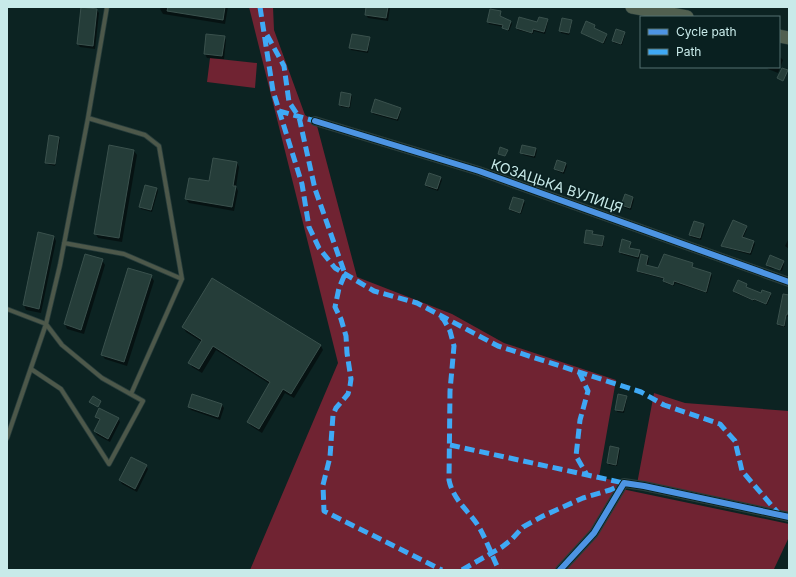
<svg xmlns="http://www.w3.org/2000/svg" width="796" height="577" font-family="Inter,sans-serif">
<rect width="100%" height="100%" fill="#0c2322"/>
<path fill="#702332" d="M249 7H273L274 30 305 115 316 122 357 277 452 314 504 343 616 380 599 477 624 483 593 533 559 570H250L338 363Z
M210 58 257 63 255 88 207 82Z
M654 393 685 403 789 411V516L637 484Z
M622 489 789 524V537L774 569 775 570H561L595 533Z"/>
<path fill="#0007" d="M161 7H228L225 24 163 14 160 9Z
M367 7H390L388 21 368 18 366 15Z
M97 10 99 13 95 49 80 47 78 44Z
M500 12V18L511 22 512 24 509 31 504 29V27L489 24 488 22Z
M547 20 548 22 545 34 534 31 533 34 518 30 517 28 538 23Z
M571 21 572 23 569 35 561 33 560 30Z
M594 26 595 30 607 37 604 44 583 34 582 33Z
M624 33 625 35 622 45 614 43 613 41Z
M224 37 226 40 224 59 207 58 205 54Z
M369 38 370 40 368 53 351 50 350 48Z
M779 56 783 60 778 73 768 69 767 67H779Z
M351 95 352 97 350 108 341 107 340 105Z
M400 108 401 111 398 121 373 114 372 112Z
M58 138 60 140 55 166 47 164 46 162Z
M536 149 537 151 535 158 523 155 522 153Z
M134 151 137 155 122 242 98 238 95 233Z
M237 163 239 167 236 187 238 191 234 211 189 203 186 199Z
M566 164 567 166 564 174 557 171 555 169Z
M441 178 442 180 438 191 427 187 426 185Z
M157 189 158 191 152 212 141 209 140 207Z
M625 195 633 198 634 200 631 210 623 207 622 205Z
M523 201 525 203 521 214 511 211 510 209Z
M703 225 705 227 701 240 691 237 690 235Z
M746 227 747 229 743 238 754 242 755 244 751 255 723 247 722 245Z
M592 232 593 235 604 237V239L603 247 585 244V242Z
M39 234 54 237 56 241 41 313 26 310 24 305Z
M788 240 789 241V249L785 246Z
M630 242 631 244 630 249 639 251 640 253 639 259 621 254 620 252Z
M648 257 649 259 647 267 659 270 692 264 693 268 711 274 712 276 707 293 675 283 674 286 665 283 664 281V279L640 273 638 271Z
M102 260 105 265 84 334 67 329 65 324Z
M783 262 784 264 782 271 774 268 773 269 768 267 767 265Z
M151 276 154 281 127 366 105 359 102 355Z
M212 279 321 346 323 350 294 398 285 393 262 433 251 426 248 422 270 384 216 350 202 373 192 367 190 363 202 342 186 332 183 327Z
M746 285 747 289 761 294H770L771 296 767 305 754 300V301L735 293 734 291Z
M784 295 789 296V312L788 317 786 316 785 327 779 326 778 324Z
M193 395 222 405 224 408 220 420 191 410 189 407Z
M626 397 627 399 624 413 617 412 616 409Z
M96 417 118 418 120 422 110 442 97 435 95 431 100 421Z
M619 449 620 451 617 466 609 465 608 463Z
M146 466 148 469 137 492 122 484 120 480Z"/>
<path fill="#253d39" stroke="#3a514d" d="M81 7 97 9 93 46 77 44Z
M168 7H225L223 20 167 11Z
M366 7H388L386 18 365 15Z
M490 9 501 11 500 16 511 21 508 30 502 28 503 25 487 22Z
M519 17 537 22 539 17 548 19 544 32 533 29 532 33 516 28Z
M562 18 572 20 569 33 559 31Z
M586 21 595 25 594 28 607 34 603 43 581 33Z
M616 29 625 32 621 44 612 41Z
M206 34 225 36 222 56 204 54Z
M352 34 370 37 367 51 349 48Z
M782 68 788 70 783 81 777 78Z
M341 92 351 94 349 107 339 105Z
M375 99 401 108 397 119 371 112Z
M49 135 59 137 55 164 45 163Z
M109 145 134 150 119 238 94 234Z
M522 145 536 148 534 156 520 153Z
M500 147 508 150 505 156 498 154Z
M213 158 237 162 233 186H236L232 207 185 199 189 178 209 181Z
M557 160 566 163 563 172 554 169Z
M429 173 441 177 437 189 425 185Z
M145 185 157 188 151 210 139 207Z
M625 194 633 197 630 208 621 205Z
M513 197 524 200 520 213 509 209Z
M733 220 747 226 742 237 754 241 750 253 721 246Z
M694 221 704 224 700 238 689 235Z
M586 230 593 231 592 234 604 236 602 246 584 243Z
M38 232 54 236 39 309 23 305Z
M622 239 631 242 629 248 640 250 638 257 619 252Z
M85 254 103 259 81 330 64 324Z
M641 254 648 256 646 265 658 268 664 254 693 263 692 267 711 273 706 292 674 281 673 285 663 281 664 278 637 271Z
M770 255 784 261 780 270 766 265Z
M128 268 152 275 124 362 101 355Z
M212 278 321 345 291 394 283 389 259 429 247 422 270 382 213 346 199 369 188 363 202 340 182 327Z
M738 280 747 284 746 287 761 293 762 290 771 293 766 304 754 299 753 300 733 291Z
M783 294 789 295V308L787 315H786L784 326 777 324Z
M192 394 222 404 218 417 188 407Z
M618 394 627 396 623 411 615 410Z
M93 396 101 401 98 407 89 402Z
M99 408 119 418 108 439 94 431 100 419 95 417Z
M610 446 619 448 616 465 607 463Z
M131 457 147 465 135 489 119 480Z"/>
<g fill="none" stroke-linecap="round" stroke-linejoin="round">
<defs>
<path id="service" d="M88 118 145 135 159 146 182 279
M64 243 124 254 182 279 131 394
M7 309 46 324 62 345 102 378 143 401 109 464 61 389 31 369
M7 438 46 324 60 265 88 118 107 7"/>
<path id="minor" d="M315 121 479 171 789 282
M560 570 594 533 624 483 644 486 789 517"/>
<path id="primary" d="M632 7 687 17
M779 36 789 38"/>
</defs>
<use href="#service" stroke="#283d3c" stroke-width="5.5"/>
<use href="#minor" stroke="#283d3c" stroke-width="10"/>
<use href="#primary" stroke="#283d3c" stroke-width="14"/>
<use href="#service" stroke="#4d584a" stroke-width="4"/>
<use href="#minor" stroke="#4d584a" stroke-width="8"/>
<use href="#primary" stroke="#516050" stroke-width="13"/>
<path stroke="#3fa9f5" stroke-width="5" stroke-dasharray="10 5" stroke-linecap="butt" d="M260 7 273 91 302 184 309 227 319 248 335 268 374 291 417 303 498 346 641 392 664 405 720 424 735 441 742 471 779 514
M267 35 284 66 289 102 299 117 315 189 345 274 339 288 335 307 341 319 346 336 347 353 351 379 350 386 348 394 336 408 333 415 330 457 323 485 324 511 442 570
M279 111 315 121
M441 317 444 320 450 331 454 346 450 391 449 480C453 500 469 511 479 527 487 541 492 556 499 570
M579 372 588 391 580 420 576 456 587 475
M450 445 624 483
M462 570 502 547 511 540 523 527 543 516 583 498 610 490 623 484"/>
<defs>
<path id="cycleway" d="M315 121 479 171 789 282
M560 570 594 533 624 483 644 486 789 517"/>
</defs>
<use href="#cycleway" stroke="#092020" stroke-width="8"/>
<use href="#cycleway" stroke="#4d94e3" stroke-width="6"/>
</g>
<g text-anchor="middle" stroke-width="3" stroke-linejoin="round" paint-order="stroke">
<g font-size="14" fill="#c8eae9" stroke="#092020">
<text transform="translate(557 186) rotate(19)" y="5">КОЗАЦЬКА ВУЛИЦЯ</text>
</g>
</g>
<rect width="796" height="577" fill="none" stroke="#c8eae9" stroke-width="16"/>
<rect x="640" y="16" width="140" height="52" fill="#092020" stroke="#557170"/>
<rect x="648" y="29" width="20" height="6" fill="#4d94e3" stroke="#557170"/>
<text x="676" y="36" font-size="12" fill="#c8eae9">Cycle path</text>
<rect x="648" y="49" width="20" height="6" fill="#3fa9f5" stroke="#557170"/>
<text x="676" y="56" font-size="12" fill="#c8eae9">Path</text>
</svg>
